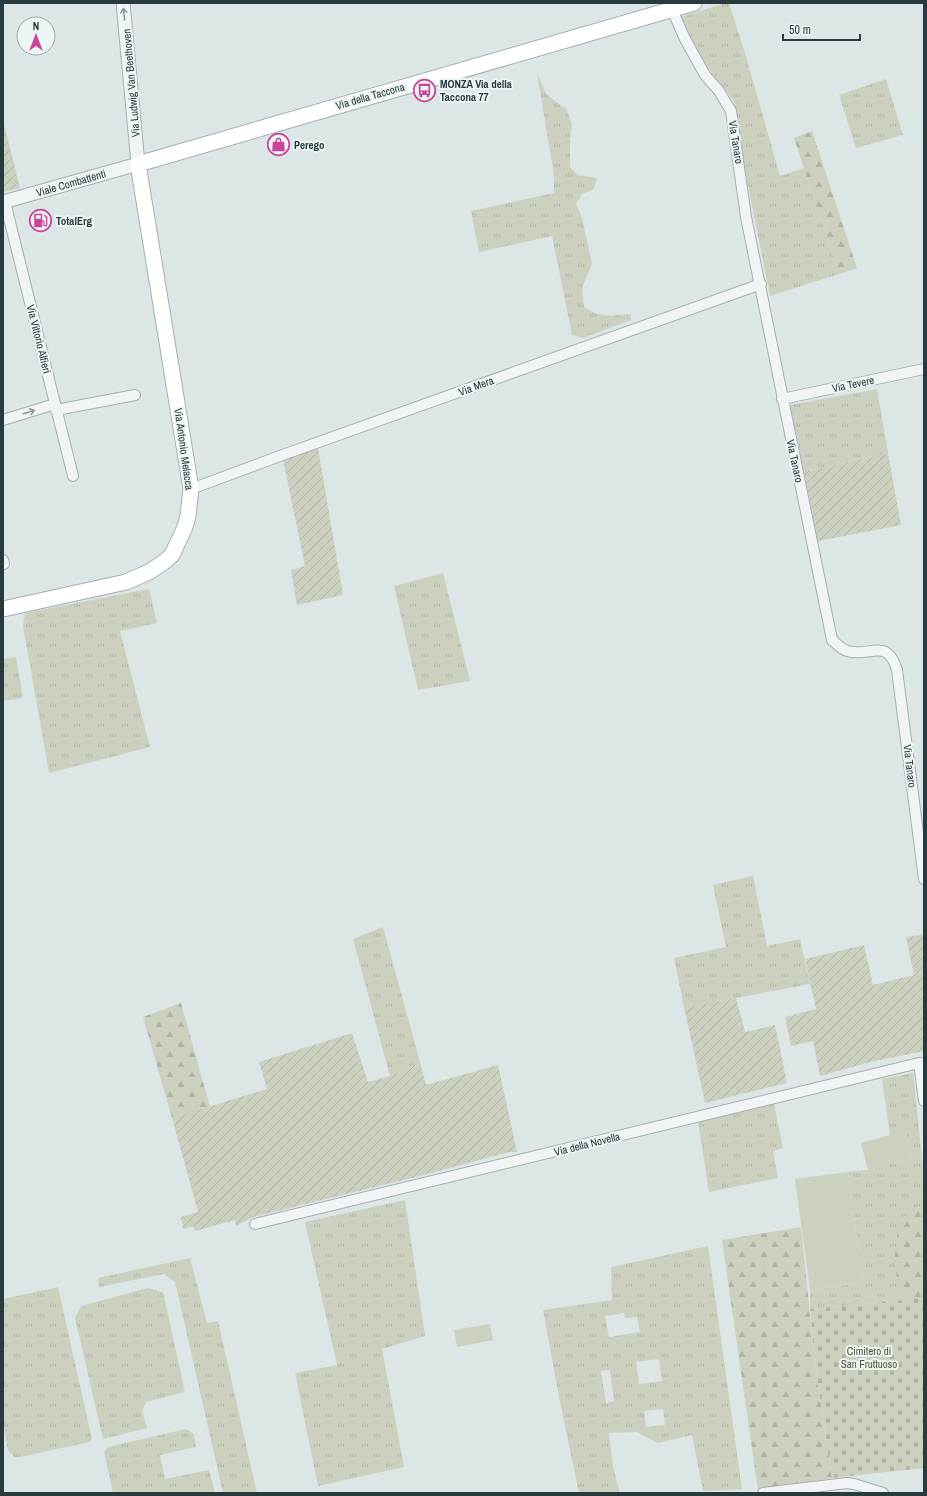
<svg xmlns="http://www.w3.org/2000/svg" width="927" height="1496" font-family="'Archivo Narrow',sans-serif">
<defs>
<pattern id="grass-tufts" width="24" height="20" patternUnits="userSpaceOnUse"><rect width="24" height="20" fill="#ccd0bf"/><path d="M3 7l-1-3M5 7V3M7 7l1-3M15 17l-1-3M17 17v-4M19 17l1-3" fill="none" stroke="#afb3a5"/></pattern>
<pattern id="forest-firs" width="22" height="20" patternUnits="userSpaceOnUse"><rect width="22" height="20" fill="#ccd0bf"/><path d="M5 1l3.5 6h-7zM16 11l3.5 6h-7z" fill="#afb3a5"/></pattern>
<pattern id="cemetery-stones" width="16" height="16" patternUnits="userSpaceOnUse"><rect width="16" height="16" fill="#ccd0bf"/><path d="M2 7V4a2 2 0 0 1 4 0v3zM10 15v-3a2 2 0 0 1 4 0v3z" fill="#afb3a5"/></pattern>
<pattern id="garden-furrows" width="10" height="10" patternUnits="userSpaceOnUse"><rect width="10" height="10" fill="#ccd0bf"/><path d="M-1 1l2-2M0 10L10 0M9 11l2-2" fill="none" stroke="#afb3a5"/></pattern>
</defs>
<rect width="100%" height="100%" fill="#dde6e7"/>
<path fill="url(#grass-tufts)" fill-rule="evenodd" d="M725 3H729L745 53 780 176 804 168 839 274 770 296 745 170 734 101 702 60 681 17Z
M537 74 547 95 567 110 572 125 570 139V167L578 175 597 178 594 189 582 194 576 204 582 218 592 264 582 288 584 307C600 318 613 316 631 314V320L583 338 572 335 552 236 479 252 471 211 554 193V175Z
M886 79 903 135 856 148 839 95Z
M877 389 888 453 804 472 790 405Z
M443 573 470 681 418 690 394 586Z
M149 589 157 623 120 631 150 747 49 773 23 626 25 613Z
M16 657 23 698 3 701V659Z
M753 876 767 946 800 939 810 984 736 998 684 1007 674 958 726 947 713 885Z
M383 927 420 1062 390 1076 353 939Z
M913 1073 924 1176V1298L810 1309V1290L863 1283 848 1172 868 1170 912 1158 905 1132 890 1136 882 1079Z
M774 1104 783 1148 773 1151 778 1178 709 1192 698 1122Z
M405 1200 425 1336 382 1349 404 1467 318 1486 295 1373 337 1365 305 1222Z
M708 1246 742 1489 703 1491 692 1435 658 1443 637 1432 609 1433 613 1467 620 1493H579L559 1397 543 1310 612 1300 611 1267ZM624 1313 625 1318 637 1317 640 1332 609 1337 605 1316ZM659 1359 662 1381 639 1384 636 1362ZM610 1370 614 1401 606 1403 601 1371ZM663 1409 665 1425 646 1427 644 1411Z
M190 1258 207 1323 218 1321 257 1493H223L175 1282 164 1274 99 1287 98 1278Z
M58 1287 92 1439 90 1442 15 1458 8 1450 3 1424V1299Z
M148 1288 163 1292 185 1392 146 1402 142 1411 147 1428 103 1439 75 1318 81 1306Z
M186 1429 194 1434 196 1447 160 1455 165 1479 209 1470 215 1493H113L104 1452 108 1447Z"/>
<path fill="url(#forest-firs)" d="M812 131 857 268 839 274 794 138Z
M181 1003 210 1107 172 1118 143 1017Z
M920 1206 924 1217V1298L901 1300 894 1261 899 1220Z
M801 1227 815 1362 832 1478 758 1490 722 1240Z"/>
<path fill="url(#cemetery-stones)" d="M924 1298V1468L832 1478 815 1362 810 1309Z"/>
<path fill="url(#garden-furrows)" d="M3 120 20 188 3 192Z
M318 448 343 595 297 605 291 570 305 566 283 460Z
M888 453 901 525 818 541 804 472Z
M924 934V1051L870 1062 820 1076 813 1041 791 1046 785 1017 816 1009 805 959 864 945 873 985 914 975 906 937Z
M736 998 745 1032 775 1025 787 1083 705 1103 684 1007Z
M352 1033 368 1082 390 1076 420 1062 426 1085 498 1065 517 1152H509L420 1176 253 1217 236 1226 235 1220 195 1231 193 1226 183 1229 181 1217 198 1212 172 1118 267 1089 259 1062Z"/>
<path fill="#ccd0bf" d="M905 1131 912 1158 868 1170 861 1143Z
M848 1172 863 1283 810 1290 795 1179Z
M490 1324 493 1340 457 1347 454 1330Z"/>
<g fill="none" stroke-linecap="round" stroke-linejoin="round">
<defs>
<path id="minor" d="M670 5 685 39 705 75 719 91 731 111 746 217 832 640C837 644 841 649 847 651 870 658 887 636 897 670L924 879
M5 202 73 476
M782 399 924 369
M56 410 135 395
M3 420 55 404
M191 489 277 457 761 284
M3 560 4 564
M919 1063 924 1101
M255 1224 919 1063 924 1064
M763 1493 847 1483 854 1484 883 1493"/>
<path id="tertiary" d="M3 202 138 164 123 3"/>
<path id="secondary" d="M3 609 126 582 149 572 164 562 172 555 185 527 188 516 191 489 138 164 694 3"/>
</defs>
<use href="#minor" stroke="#a3afb1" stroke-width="12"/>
<use href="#tertiary" stroke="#a3afb1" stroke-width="15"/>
<use href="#secondary" stroke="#a3afb1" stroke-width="17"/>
<use href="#minor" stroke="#f0f4f5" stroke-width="10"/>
<use href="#tertiary" stroke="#f0f4f5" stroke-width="13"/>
<use href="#secondary" stroke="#fff" stroke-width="15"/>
</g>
<defs><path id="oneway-shaft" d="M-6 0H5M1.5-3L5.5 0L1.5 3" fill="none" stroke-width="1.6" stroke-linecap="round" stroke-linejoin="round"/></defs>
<g stroke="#8c9799">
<use href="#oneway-shaft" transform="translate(124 14) rotate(-96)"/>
<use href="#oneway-shaft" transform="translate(29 412) rotate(-17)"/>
</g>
<defs>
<symbol id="bus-ring" viewBox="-11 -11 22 22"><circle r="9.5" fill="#ecf4f4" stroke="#c9459a" stroke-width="1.5"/><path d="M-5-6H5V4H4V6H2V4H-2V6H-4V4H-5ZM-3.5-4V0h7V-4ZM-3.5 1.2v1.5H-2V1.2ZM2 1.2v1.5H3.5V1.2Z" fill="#c9459a"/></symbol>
<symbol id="shop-ring" viewBox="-11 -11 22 22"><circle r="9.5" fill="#ecf4f4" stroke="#c9459a" stroke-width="1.5"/><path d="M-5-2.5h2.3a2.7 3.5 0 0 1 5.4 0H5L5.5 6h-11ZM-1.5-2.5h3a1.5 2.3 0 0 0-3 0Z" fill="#c9459a"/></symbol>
<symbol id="fuel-ring" viewBox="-11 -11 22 22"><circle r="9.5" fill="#ecf4f4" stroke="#c9459a" stroke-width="1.5"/><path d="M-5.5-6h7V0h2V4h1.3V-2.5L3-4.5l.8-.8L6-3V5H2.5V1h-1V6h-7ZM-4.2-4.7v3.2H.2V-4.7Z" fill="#c9459a"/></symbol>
</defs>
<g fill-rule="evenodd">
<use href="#bus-ring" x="412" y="78" width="25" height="25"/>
<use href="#shop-ring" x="266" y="132" width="25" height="25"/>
<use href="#fuel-ring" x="28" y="208" width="25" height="25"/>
</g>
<g text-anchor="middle" stroke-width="4" stroke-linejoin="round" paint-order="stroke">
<g font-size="11" fill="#273a3d" stroke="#ecf4f4">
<text transform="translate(131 83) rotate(-95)" y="4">Via Ludwig Van Beethoven</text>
<text transform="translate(370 96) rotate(-16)" y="4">Via della Taccona</text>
<text transform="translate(736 142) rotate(81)" y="4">Via Tanaro</text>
<text transform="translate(71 183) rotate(-16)" y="4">Viale Combattenti</text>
<text transform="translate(39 339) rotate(76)" y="4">Via Vittorio Alfieri</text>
<text transform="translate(853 384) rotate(-12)" y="4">Via Tevere</text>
<text transform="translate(476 386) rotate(-20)" y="4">Via Mera</text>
<text transform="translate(184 449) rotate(82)" y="4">Via Antonio Melacca</text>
<text transform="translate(795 461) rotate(78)" y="4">Via Tanaro</text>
<text transform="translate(910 766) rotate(83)" y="4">Via Tanaro</text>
<text transform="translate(587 1144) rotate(-14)" y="4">Via della Novella</text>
</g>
<g font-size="11" font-weight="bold" fill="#273a3d" stroke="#ecf4f4" text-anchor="start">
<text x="440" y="88">MONZA Via della<tspan x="440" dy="13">Taccona 77</tspan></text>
<text x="294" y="149">Perego</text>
<text x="56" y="225">TotalErg</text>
</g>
<g font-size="11" fill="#4d5835" stroke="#ecf4f4">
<text x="869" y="1355">Cimitero di<tspan x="869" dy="13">San Fruttuoso</tspan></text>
</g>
</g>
<rect width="927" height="1496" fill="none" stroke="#273a3d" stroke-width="8"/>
<g transform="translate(36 36)"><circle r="19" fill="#ecf4f4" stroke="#9daaab"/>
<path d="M0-3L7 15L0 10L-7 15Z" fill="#c9459a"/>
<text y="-6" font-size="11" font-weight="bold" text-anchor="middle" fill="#273a3d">N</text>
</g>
<path d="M783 34v6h77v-6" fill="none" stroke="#273a3d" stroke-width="2"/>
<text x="789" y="34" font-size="12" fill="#273a3d" stroke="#ecf4f4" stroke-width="3" paint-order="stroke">50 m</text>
</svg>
